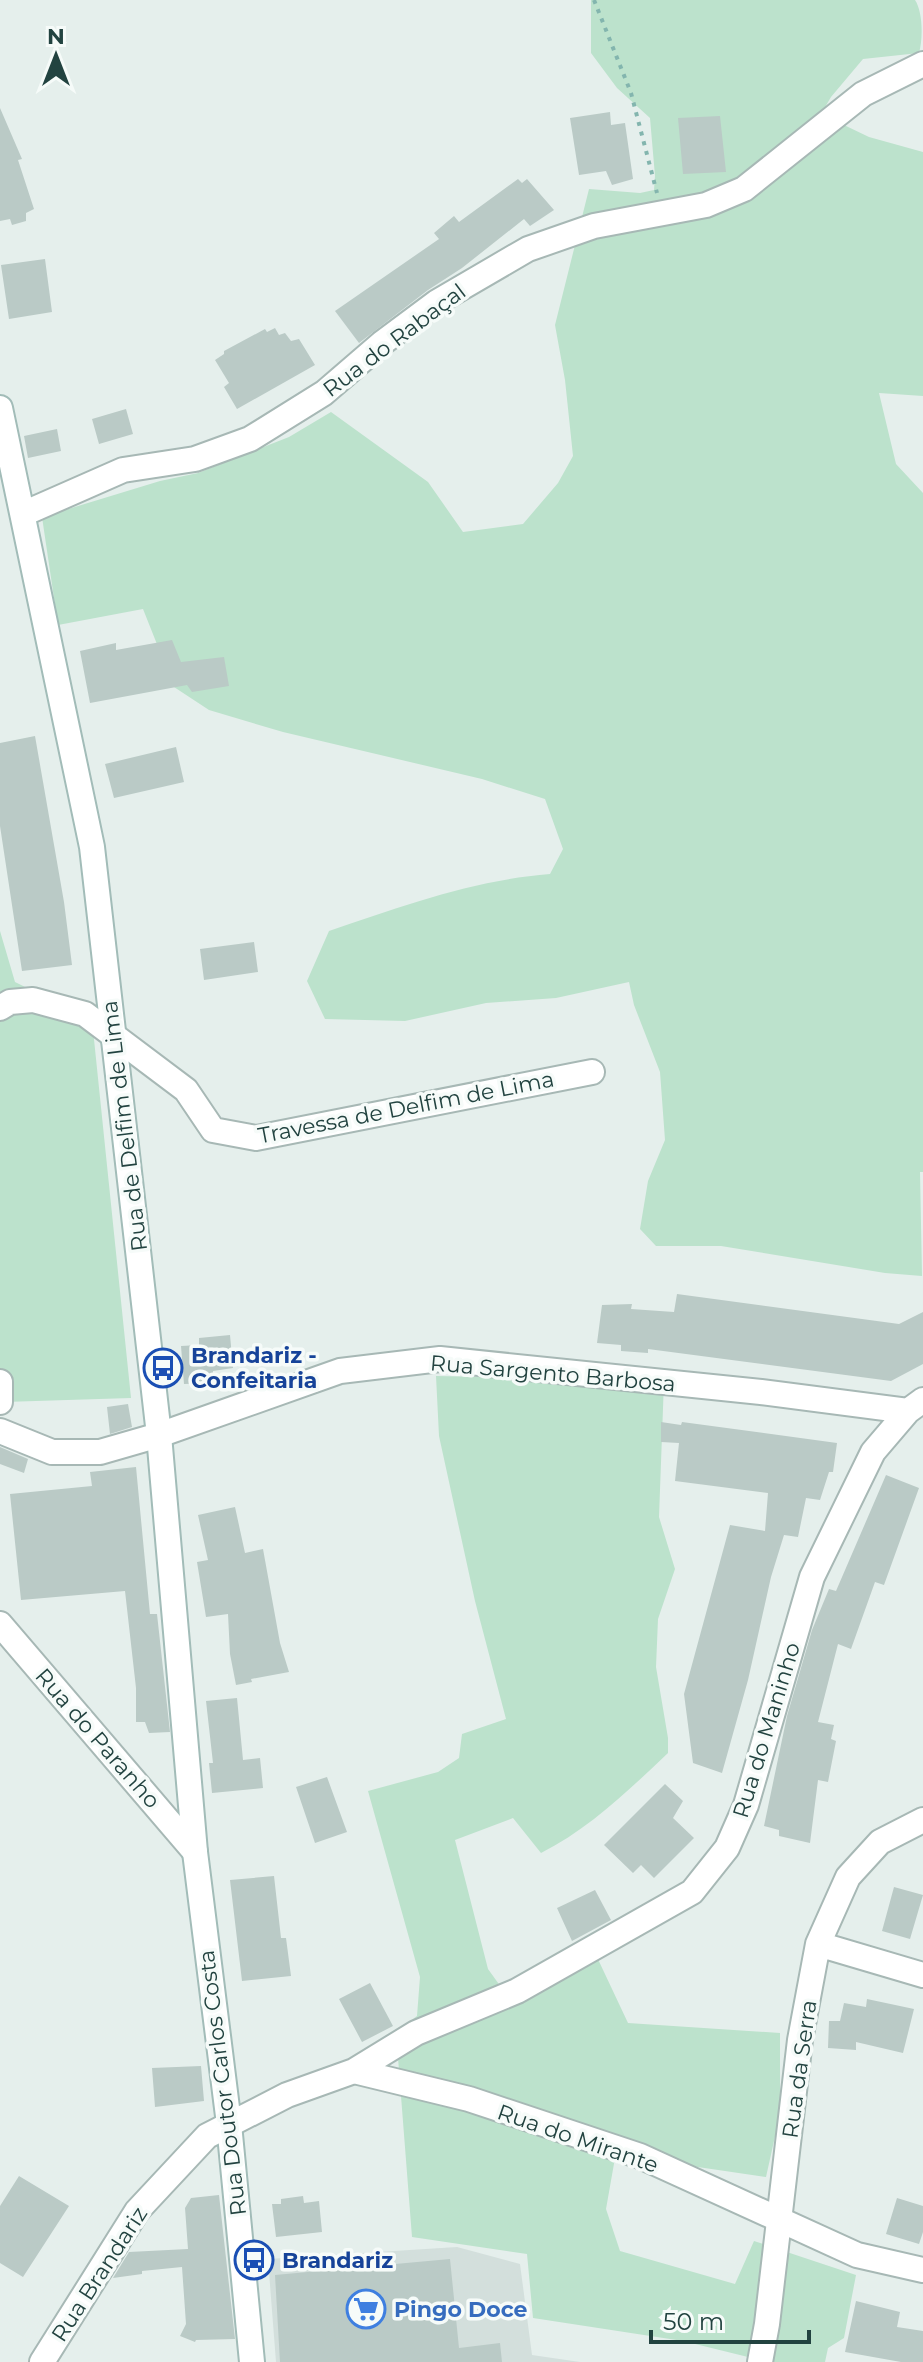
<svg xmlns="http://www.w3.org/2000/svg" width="923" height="2362" font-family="Montserrat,sans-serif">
<rect width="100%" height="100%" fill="#e5efec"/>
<path fill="#d3dfdc" d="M457 2247 520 2264 532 2355 580 2362H276L268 2259Z"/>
<path fill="#bce2cc" d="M591 0H915C923 12 923 39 919 53L863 59 831 97 821 114 869 137 923 152V396L879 393 896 464 923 493V1172H920L922 1276 885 1273 721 1246H656L640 1229 648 1181 665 1140 660 1072 634 1005 629 982 556 998 486 1003 405 1021 325 1019 307 981 329 931C402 906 473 880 550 874L563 849 545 799 482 779 283 732 209 710 174 687 143 609 58 625 42 517 160 481 198 473 289 437 331 412 428 482 463 532 523 524 558 483 573 456 565 380 555 325 589 189 640 193 654 190 655 176 650 118 617 88 591 53Z
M0 931 15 982 92 1020 131 1398 4 1402 0 1376Z
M436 1376 664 1381 659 1517 675 1569 658 1619 656 1667 668 1738V1753C630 1789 589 1829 541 1853L513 1818 455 1840 488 1969 511 2001 596 1955 628 2023 780 2033V2114L766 2177 657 2161 615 2158 606 2209 620 2251 735 2284 754 2241 856 2275 844 2338 828 2348 825 2362H748V2357L683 2341 533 2318 527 2254 412 2237 396 2032 417 2016 420 1977 368 1791 438 1772 459 1758 462 1734 506 1719 475 1601 439 1436Z"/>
<path fill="#bacac6" d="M0 108 22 159 18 160 34 209 26 213V221L12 225 10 219 0 221Z
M610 112 611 125 625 123 633 179 612 185 606 171 579 175 570 118Z
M720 116 726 172 683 174 678 118Z
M518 179 522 183 527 179 554 210 530 226 524 219 462 268 428 290 359 343 335 311 439 239 434 233 454 216 459 222Z
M45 259 52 312 9 319 1 265Z
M275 328 279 335 285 333 291 341 299 339 315 365 237 409 224 387 229 383 215 360 224 354V351L265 329 267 332Z
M126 409 133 434 99 444 92 419Z
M57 429 61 451 28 458 24 436Z
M172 640 181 662 224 657 229 686 192 692 187 685 90 703 80 651 116 643V650Z
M35 736 64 902 72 965 22 971 0 826V743Z
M176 747 184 782 114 798 105 764Z
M254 942 258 972 204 980 200 949Z
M677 1294 899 1324 923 1312V1364L891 1381 648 1349V1353L621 1351V1345L597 1343 602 1305 632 1304 631 1309 674 1312Z
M230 1335 233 1368 213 1371 212 1383 184 1384 181 1346 199 1345V1338Z
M128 1404 132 1427 110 1434 107 1407Z
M661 1422 681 1425 682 1422 837 1443 833 1472H829L820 1500 806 1498 798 1537 784 1535 771 1577 748 1680 722 1773 693 1763 684 1694 730 1525 765 1531 768 1493 675 1481 679 1443 661 1442Z
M0 1447 28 1459 24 1473 0 1464Z
M136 1467 150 1614H157L170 1732 149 1733 145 1722H136V1688L125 1591 21 1600 10 1494 92 1486 90 1472Z
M886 1475 919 1488 884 1585 875 1582 851 1649 838 1644 818 1722 834 1725 831 1739 836 1741 828 1782 818 1780 810 1843 779 1836V1830L764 1826 787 1716 812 1630 829 1589 836 1591Z
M235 1507 245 1553 263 1549 280 1643 289 1672 251 1679 252 1682 236 1685 230 1654 228 1614 206 1617 197 1562 208 1560 198 1515Z
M237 1698 243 1760 260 1758 263 1788 212 1793 209 1763H213L206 1701Z
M327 1777 347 1832 315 1843 296 1787Z
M665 1784 683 1801 673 1818 694 1838 654 1878 641 1865 633 1873 604 1845Z
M274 1876 281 1938H286L291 1976 242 1981 230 1880Z
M894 1887 923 1895 910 1939 882 1931Z
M595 1890 611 1920 572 1941 557 1908Z
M370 1983 393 2026 362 2042 339 1999Z
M867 1999 914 2009 903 2053 856 2042V2050L828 2048 829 2021H840L844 2003 866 2007Z
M201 2066 204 2101 155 2107 152 2068Z
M19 2176 69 2206 23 2277 0 2263V2206Z
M219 2195 235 2339 196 2340 195 2342 180 2336 186 2324 182 2267 142 2271V2274L113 2278 129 2252 188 2249 185 2208 191 2198Z
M303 2196 304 2203 319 2201 322 2232 276 2237 272 2204H281V2199Z
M897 2198 923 2206V2232L919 2244 886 2234Z
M450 2259 459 2348 500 2343 502 2362H280L275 2275Z
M856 2301 900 2312 897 2327 923 2331V2362H901L845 2352Z"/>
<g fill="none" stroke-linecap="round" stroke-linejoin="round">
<defs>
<path id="minor" d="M23 514 123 470 195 459 250 439 324 393 382 343 437 302 528 249 594 226 706 205 744 189 863 94 923 64
M0 1008 10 1002 33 1000 85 1014 186 1090 213 1130 256 1138 592 1072
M0 1382V1402
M0 1431 52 1452H100L159 1435 340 1371 440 1359 761 1392 908 1411
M0 1624 195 1852
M818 1944 923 1975
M354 2071 416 2033 517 1991 692 1892 727 1848 746 1805 812 1577 873 1452 908 1411 923 1400
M42 2362 137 2211 207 2136 287 2095 354 2071 469 2099 640 2156 857 2255 923 2270
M760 2362 767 2324 800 2040 818 1944 848 1877 880 1842 923 1820"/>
<path id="secondary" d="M0 408 92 847 159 1435 195 1852 229 2124 252 2362"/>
</defs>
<use href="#minor" stroke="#a7b8b5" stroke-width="28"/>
<use href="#secondary" stroke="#a2bcb8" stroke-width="28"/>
<path stroke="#83b5ae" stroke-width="4" stroke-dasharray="4 6" stroke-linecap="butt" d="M594 0 631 93 657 193"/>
<use href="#minor" stroke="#fff" stroke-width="24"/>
<use href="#secondary" stroke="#fff" stroke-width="24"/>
</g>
<defs>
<symbol id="bus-ring" viewBox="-11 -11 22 22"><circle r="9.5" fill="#f6fbf9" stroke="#1a4fb4" stroke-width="1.5"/><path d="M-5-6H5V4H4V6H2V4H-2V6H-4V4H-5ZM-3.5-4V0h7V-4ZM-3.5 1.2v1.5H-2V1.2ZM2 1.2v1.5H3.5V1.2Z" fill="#1a4fb4"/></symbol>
<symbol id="supermarket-ring" viewBox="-11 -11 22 22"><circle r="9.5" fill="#f6fbf9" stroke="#3f7fe0" stroke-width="1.5"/><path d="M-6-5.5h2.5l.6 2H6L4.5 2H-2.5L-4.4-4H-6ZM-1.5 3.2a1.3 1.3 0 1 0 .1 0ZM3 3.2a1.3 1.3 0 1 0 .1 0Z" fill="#3f7fe0"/></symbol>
</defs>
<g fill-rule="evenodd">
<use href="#bus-ring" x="141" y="1346" width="44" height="44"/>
<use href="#bus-ring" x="232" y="2238" width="44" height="44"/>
<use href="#supermarket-ring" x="344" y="2287" width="44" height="44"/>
</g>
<g text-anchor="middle" stroke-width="7" stroke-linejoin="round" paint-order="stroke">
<g font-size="22" fill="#224340" stroke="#f6fbf9">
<text transform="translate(394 340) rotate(-37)" y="8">Rua do Rabaçal</text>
<text transform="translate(406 1107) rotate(-11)" y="8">Travessa de Delfim de Lima</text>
<text transform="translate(124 1126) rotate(-97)" y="8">Rua de Delfim de Lima</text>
<text transform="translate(553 1373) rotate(5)" y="8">Rua Sargento Barbosa</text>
<text transform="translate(766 1730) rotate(-73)" y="8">Rua do Maninho</text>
<text transform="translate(98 1738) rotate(49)" y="8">Rua do Paranho</text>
<text transform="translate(799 2069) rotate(-82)" y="8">Rua da Serra</text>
<text transform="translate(222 2083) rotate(-97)" y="8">Rua Doutor Carlos Costa</text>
<text transform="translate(578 2138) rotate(19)" y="8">Rua do Mirante</text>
<text transform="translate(99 2274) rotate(-57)" y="8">Rua Brandariz</text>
</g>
<g font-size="22" font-weight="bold" fill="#164399" stroke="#f6fbf9" text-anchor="start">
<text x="191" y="1363">Brandariz -<tspan x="191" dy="25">Confeitaria</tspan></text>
<text x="282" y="2268">Brandariz</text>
</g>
<g font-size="22" font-weight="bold" fill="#366cbe" stroke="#f6fbf9" text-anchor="start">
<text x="394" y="2317">Pingo Doce</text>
</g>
</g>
<g transform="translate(56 56)" stroke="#f6fbf9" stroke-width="6" paint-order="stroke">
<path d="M0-6L14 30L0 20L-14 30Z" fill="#224340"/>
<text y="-12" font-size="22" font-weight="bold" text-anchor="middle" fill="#224340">N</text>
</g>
<path d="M651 2330v12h158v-12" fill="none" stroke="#224340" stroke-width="4"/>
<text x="663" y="2330" font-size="24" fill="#224340" stroke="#f6fbf9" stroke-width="6" paint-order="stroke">50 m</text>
</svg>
